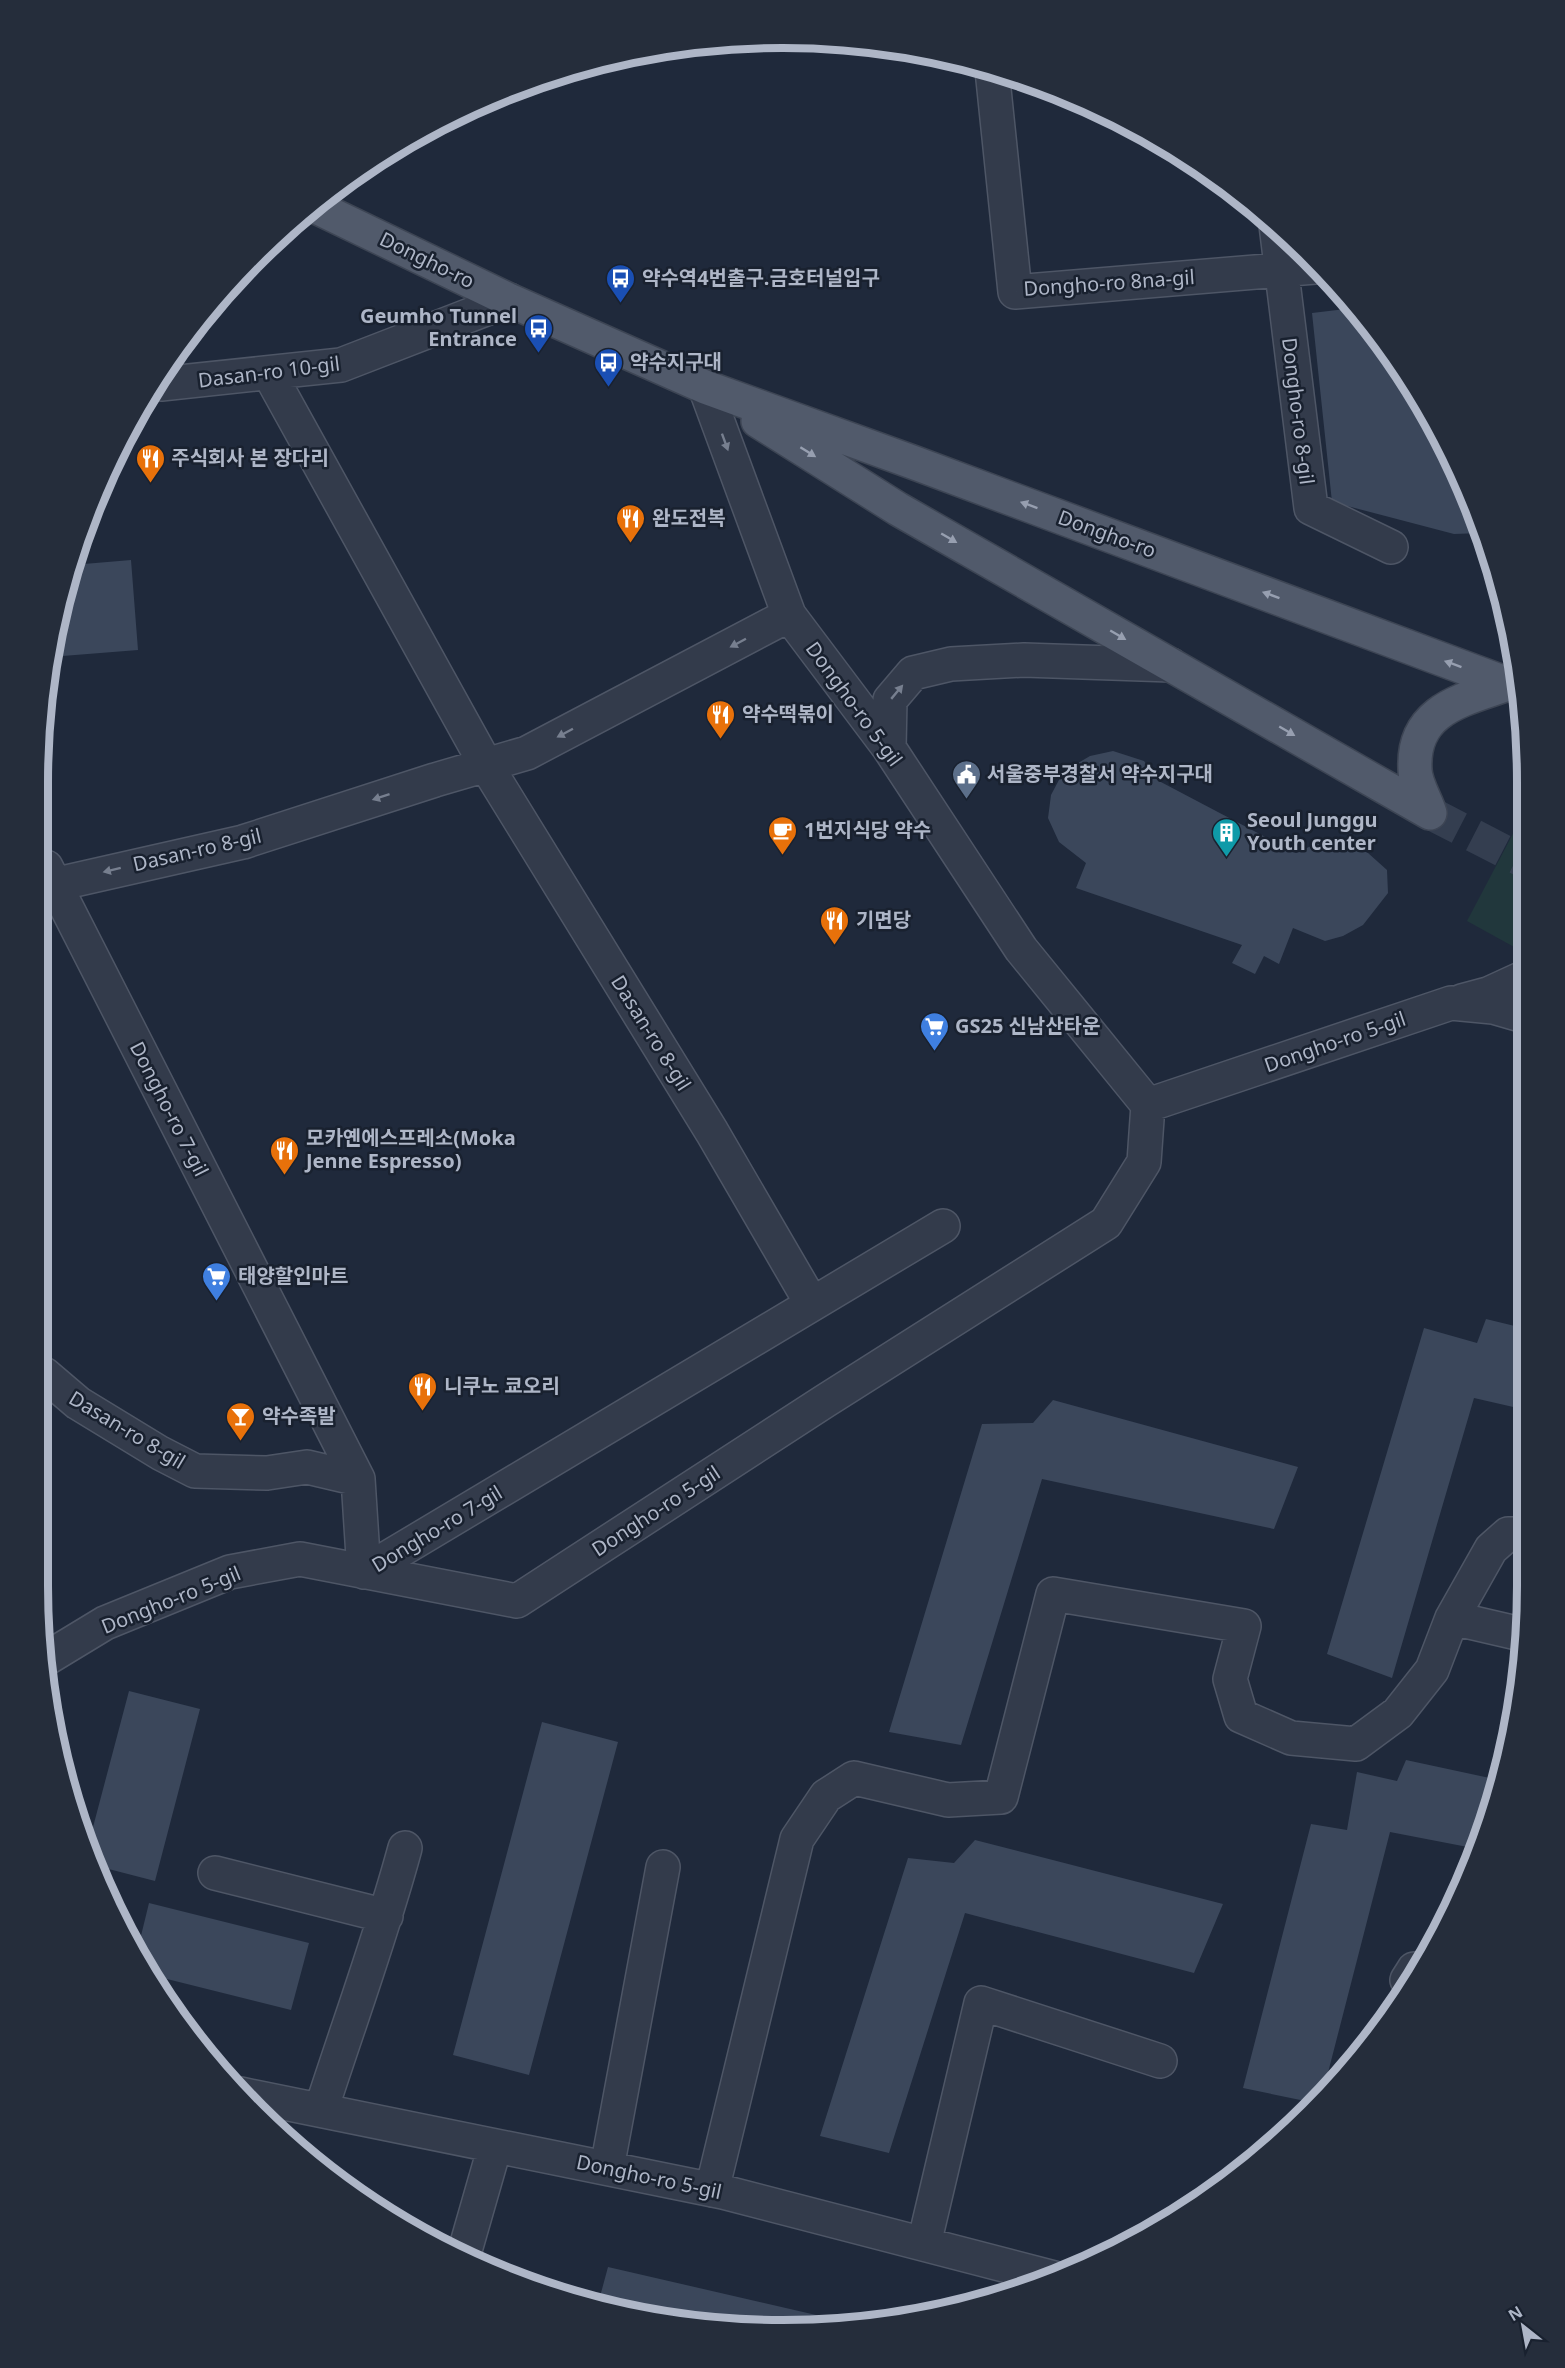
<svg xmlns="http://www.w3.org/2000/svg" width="1565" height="2368" font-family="'Noto Sans','Noto Sans KR',sans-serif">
<rect width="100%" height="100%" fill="#1f293b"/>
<path fill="#21373c" d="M1526 809 1525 953 1467 921Z"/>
<path fill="#3b475b" d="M1354 308 1374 329 1451 453 1481 533 1454 534 1332 502 1312 313Z
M131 560 138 650 50 657 72 565Z
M1113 751 1144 761 1159 781 1296 853 1324 840 1348 844 1368 853 1387 870 1388 893 1363 925 1343 936 1325 941 1293 928 1279 964 1264 956 1255 974 1232 963 1242 945 1076 888 1086 863 1059 842 1048 818 1051 795 1060 778 1073 766 1090 756Z
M1486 1319 1523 1328 1522 1409 1474 1398 1392 1678 1327 1654 1424 1328 1477 1343Z
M1053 1400 1298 1467 1274 1529 1042 1479 961 1745 889 1732 982 1424 1033 1423Z
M129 1691 200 1709 155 1881 97 1866 88 1846Z
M542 1722 618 1742 529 2075 453 2055Z
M1406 1760 1499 1780 1488 1825 1478 1849 1390 1832 1322 2096 1315 2103 1243 2088 1311 1824 1347 1830 1357 1772 1397 1781Z
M975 1840 1223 1904 1194 1973 965 1913 889 2153 820 2136 908 1858 954 1863Z
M149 1903 309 1943 291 2010 151 1975 138 1948Z
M608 2267 842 2321V2322L733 2329 637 2316 598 2304Z"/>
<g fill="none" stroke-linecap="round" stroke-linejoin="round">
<path stroke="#343e50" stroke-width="33" stroke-dasharray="33 16" stroke-linecap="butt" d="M1430 813 1525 862"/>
<defs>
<path id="minor" d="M992 70 1015 292 1315 267
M1276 225 1311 508 1391 547
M269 373 486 765 712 1132 812 1304
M161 384 341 365 509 300
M889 748 890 700 913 673 951 664 1024 660 1171 665
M46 867 358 1479 364 1572
M44 887 243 842 435 780 527 753 789 615
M1462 1001 1488 994 1525 977
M1148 1105 1451 1003 1493 1007 1524 1016
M44 1374 78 1403 160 1453 195 1471 267 1473 307 1467 358 1479
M364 1572 943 1226
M1452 1618 1521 1634
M44 1660 105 1623 230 1572 300 1559 517 1601 825 1401 1106 1223 1144 1162 1148 1105 1021 949 889 748 789 615 705 387
M215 1873 386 1916
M1407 1980 1414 1969
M240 2094 723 2192 1054 2278
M321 2110C349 2023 381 1937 405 1848
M607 2168 663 1867
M712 2190 797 1839 826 1796 854 1778 948 1800 1001 1797 1053 1594 1244 1626 1230 1679 1241 1716 1291 1738 1356 1744 1398 1713 1432 1670 1452 1618 1491 1549 1508 1534H1522
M924 2244 981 2003 1160 2061
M464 2254 495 2146"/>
<path id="major" d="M314 206 509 300 705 387 915 463 1508 684
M758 421 898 509 1430 813
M1430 813C1426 800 1415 783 1415 769 1412 709 1463 700 1508 684"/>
</defs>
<use href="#minor" stroke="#4e5666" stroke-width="36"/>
<use href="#major" stroke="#3d4554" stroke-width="36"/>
<use href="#minor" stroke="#333b4b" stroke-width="33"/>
<use href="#major" stroke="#515a6b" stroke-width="33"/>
</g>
<defs><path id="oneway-solid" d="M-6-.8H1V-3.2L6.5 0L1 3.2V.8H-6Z" transform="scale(1.5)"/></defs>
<g fill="#777f8f">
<use href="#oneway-solid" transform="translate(725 442) rotate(70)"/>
<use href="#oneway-solid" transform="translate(738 643) rotate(152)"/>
<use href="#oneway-solid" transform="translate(897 692) rotate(-50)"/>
<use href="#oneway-solid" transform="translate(565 733) rotate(152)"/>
<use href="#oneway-solid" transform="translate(381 797) rotate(162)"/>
<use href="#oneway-solid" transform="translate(112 870) rotate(166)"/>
</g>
<g fill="#979fb0">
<use href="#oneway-solid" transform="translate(808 452) rotate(32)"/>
<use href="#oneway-solid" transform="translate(1029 505) rotate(-160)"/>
<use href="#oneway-solid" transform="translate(949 538) rotate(30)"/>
<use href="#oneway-solid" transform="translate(1271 595) rotate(-160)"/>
<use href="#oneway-solid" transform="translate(1118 635) rotate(30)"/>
<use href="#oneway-solid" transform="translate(1453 664) rotate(-160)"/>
<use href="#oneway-solid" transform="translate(1287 731) rotate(30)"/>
</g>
<defs>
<symbol id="bus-pin" viewBox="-11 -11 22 30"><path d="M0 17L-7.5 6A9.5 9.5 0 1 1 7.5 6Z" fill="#1a4fb4" stroke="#19212f"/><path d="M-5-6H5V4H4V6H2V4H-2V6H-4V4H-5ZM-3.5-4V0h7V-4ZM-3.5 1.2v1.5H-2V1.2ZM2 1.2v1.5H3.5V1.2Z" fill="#fff"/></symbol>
<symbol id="restaurant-pin" viewBox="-11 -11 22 30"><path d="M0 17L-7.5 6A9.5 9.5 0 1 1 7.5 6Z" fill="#e8710a" stroke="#19212f"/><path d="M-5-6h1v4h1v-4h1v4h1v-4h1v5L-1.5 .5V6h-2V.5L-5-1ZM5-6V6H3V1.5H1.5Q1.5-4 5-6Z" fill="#fff"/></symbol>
<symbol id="civic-pin" viewBox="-11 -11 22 30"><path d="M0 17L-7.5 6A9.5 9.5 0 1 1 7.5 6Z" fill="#5c6f8a" stroke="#19212f"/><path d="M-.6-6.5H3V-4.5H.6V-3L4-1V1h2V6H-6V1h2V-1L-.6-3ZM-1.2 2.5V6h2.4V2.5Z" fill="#fff"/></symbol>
<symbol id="cafe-pin" viewBox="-11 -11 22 30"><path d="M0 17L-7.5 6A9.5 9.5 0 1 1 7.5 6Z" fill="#e8710a" stroke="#19212f"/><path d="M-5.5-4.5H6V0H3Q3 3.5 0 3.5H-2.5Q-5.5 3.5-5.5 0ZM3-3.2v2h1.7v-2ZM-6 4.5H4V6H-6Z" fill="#fff"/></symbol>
<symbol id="building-pin" viewBox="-11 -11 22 30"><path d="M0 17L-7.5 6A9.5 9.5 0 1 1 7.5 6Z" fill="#0f9aa8" stroke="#19212f"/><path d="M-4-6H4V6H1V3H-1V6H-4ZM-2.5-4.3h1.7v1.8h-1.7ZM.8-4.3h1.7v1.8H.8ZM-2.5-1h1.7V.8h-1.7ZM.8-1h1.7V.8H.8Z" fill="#fff"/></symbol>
<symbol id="supermarket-pin" viewBox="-11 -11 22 30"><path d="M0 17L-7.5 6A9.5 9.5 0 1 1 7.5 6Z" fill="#3f7fe0" stroke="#19212f"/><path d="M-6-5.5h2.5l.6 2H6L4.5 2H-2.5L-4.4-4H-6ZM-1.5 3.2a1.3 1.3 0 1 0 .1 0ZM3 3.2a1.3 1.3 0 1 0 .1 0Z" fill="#fff"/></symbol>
<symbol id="bar-pin" viewBox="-11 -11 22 30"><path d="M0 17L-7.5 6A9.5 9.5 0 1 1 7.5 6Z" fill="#e8710a" stroke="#19212f"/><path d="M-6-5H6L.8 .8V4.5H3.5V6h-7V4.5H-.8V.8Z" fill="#fff"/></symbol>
</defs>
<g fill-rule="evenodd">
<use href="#bus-pin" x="604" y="262" width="33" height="45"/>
<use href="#bus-pin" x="522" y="312" width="33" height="45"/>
<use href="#bus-pin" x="592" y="346" width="33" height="45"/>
<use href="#restaurant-pin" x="134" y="442" width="33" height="45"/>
<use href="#restaurant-pin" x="614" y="502" width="33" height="45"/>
<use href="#restaurant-pin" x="704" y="698" width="33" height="45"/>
<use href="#civic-pin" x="950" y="758" width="33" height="45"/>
<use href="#cafe-pin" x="766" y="814" width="33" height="45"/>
<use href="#building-pin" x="1210" y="816" width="33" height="45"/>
<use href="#restaurant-pin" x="818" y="904" width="33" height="45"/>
<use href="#supermarket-pin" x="918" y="1010" width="33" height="45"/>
<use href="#restaurant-pin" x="268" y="1134" width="33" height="45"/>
<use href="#supermarket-pin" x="200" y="1260" width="33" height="45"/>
<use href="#restaurant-pin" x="406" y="1370" width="33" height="45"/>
<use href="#bar-pin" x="224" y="1400" width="33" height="45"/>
</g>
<g text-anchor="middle" stroke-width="5" stroke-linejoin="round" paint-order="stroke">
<g font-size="20" fill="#aeb6c7" stroke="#19212f">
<text transform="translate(427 260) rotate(26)" y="7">Dongho-ro</text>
<text transform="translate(1109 283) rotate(-4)" y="7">Dongho-ro 8na-gil</text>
<text transform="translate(269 372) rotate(-7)" y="7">Dasan-ro 10-gil</text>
<text transform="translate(1298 411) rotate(83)" y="7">Dongho-ro 8-gil</text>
<text transform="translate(1107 534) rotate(20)" y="7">Dongho-ro</text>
<text transform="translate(854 704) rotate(54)" y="7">Dongho-ro 5-gil</text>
<text transform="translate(197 850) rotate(-13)" y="7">Dasan-ro 8-gil</text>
<text transform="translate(651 1033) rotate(58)" y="7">Dasan-ro 8-gil</text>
<text transform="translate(1335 1042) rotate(-19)" y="7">Dongho-ro 5-gil</text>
<text transform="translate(169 1109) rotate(63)" y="7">Dongho-ro 7-gil</text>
<text transform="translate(127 1430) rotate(31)" y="7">Dasan-ro 8-gil</text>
<text transform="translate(656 1511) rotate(-33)" y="7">Dongho-ro 5-gil</text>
<text transform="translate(437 1529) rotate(-31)" y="7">Dongho-ro 7-gil</text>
<text transform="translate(171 1600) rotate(-22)" y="7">Dongho-ro 5-gil</text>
<text transform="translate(649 2177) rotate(12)" y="7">Dongho-ro 5-gil</text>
</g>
<g font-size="20" font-weight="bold" fill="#aeb6c7" stroke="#19212f" text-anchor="start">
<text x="642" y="285">약수역4번출구.금호터널입구</text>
<text x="517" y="323" text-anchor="end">Geumho Tunnel<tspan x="517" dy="23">Entrance</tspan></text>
<text x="630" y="369">약수지구대</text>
<text x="171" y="465">주식회사 본 장다리</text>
<text x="652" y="525">완도전복</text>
<text x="742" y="721">약수떡볶이</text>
<text x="987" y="781">서울중부경찰서 약수지구대</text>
<text x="1247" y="827">Seoul Junggu<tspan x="1247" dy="23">Youth center</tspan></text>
<text x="804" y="837">1번지식당 약수</text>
<text x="856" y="927">기면당</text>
<text x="955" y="1033">GS25 신남산타운</text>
<text x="306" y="1145">모카옌에스프레소(Moka<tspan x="306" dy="23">Jenne Espresso)</tspan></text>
<text x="238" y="1283">태양할인마트</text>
<text x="444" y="1393">니쿠노 쿄오리</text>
<text x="262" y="1423">약수족발</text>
</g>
</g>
<path d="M0 0H1565V2368H0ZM782 48H783A734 734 0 0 1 1517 782V1586A734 734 0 0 1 783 2320H782A734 734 0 0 1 48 1586V782A734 734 0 0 1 782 48Z" fill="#252d3b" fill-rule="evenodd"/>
<path fill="none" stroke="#aeb6c7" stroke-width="8" d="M782 48H783A734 734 0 0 1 1517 782V1586A734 734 0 0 1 783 2320H782A734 734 0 0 1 48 1586V782A734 734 0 0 1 782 48Z"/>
<g transform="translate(1523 2326) rotate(329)" stroke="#19212f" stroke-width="4.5" paint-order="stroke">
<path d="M0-4.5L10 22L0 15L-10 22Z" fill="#aeb6c7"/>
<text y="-9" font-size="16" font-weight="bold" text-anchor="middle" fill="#aeb6c7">N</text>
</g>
</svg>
